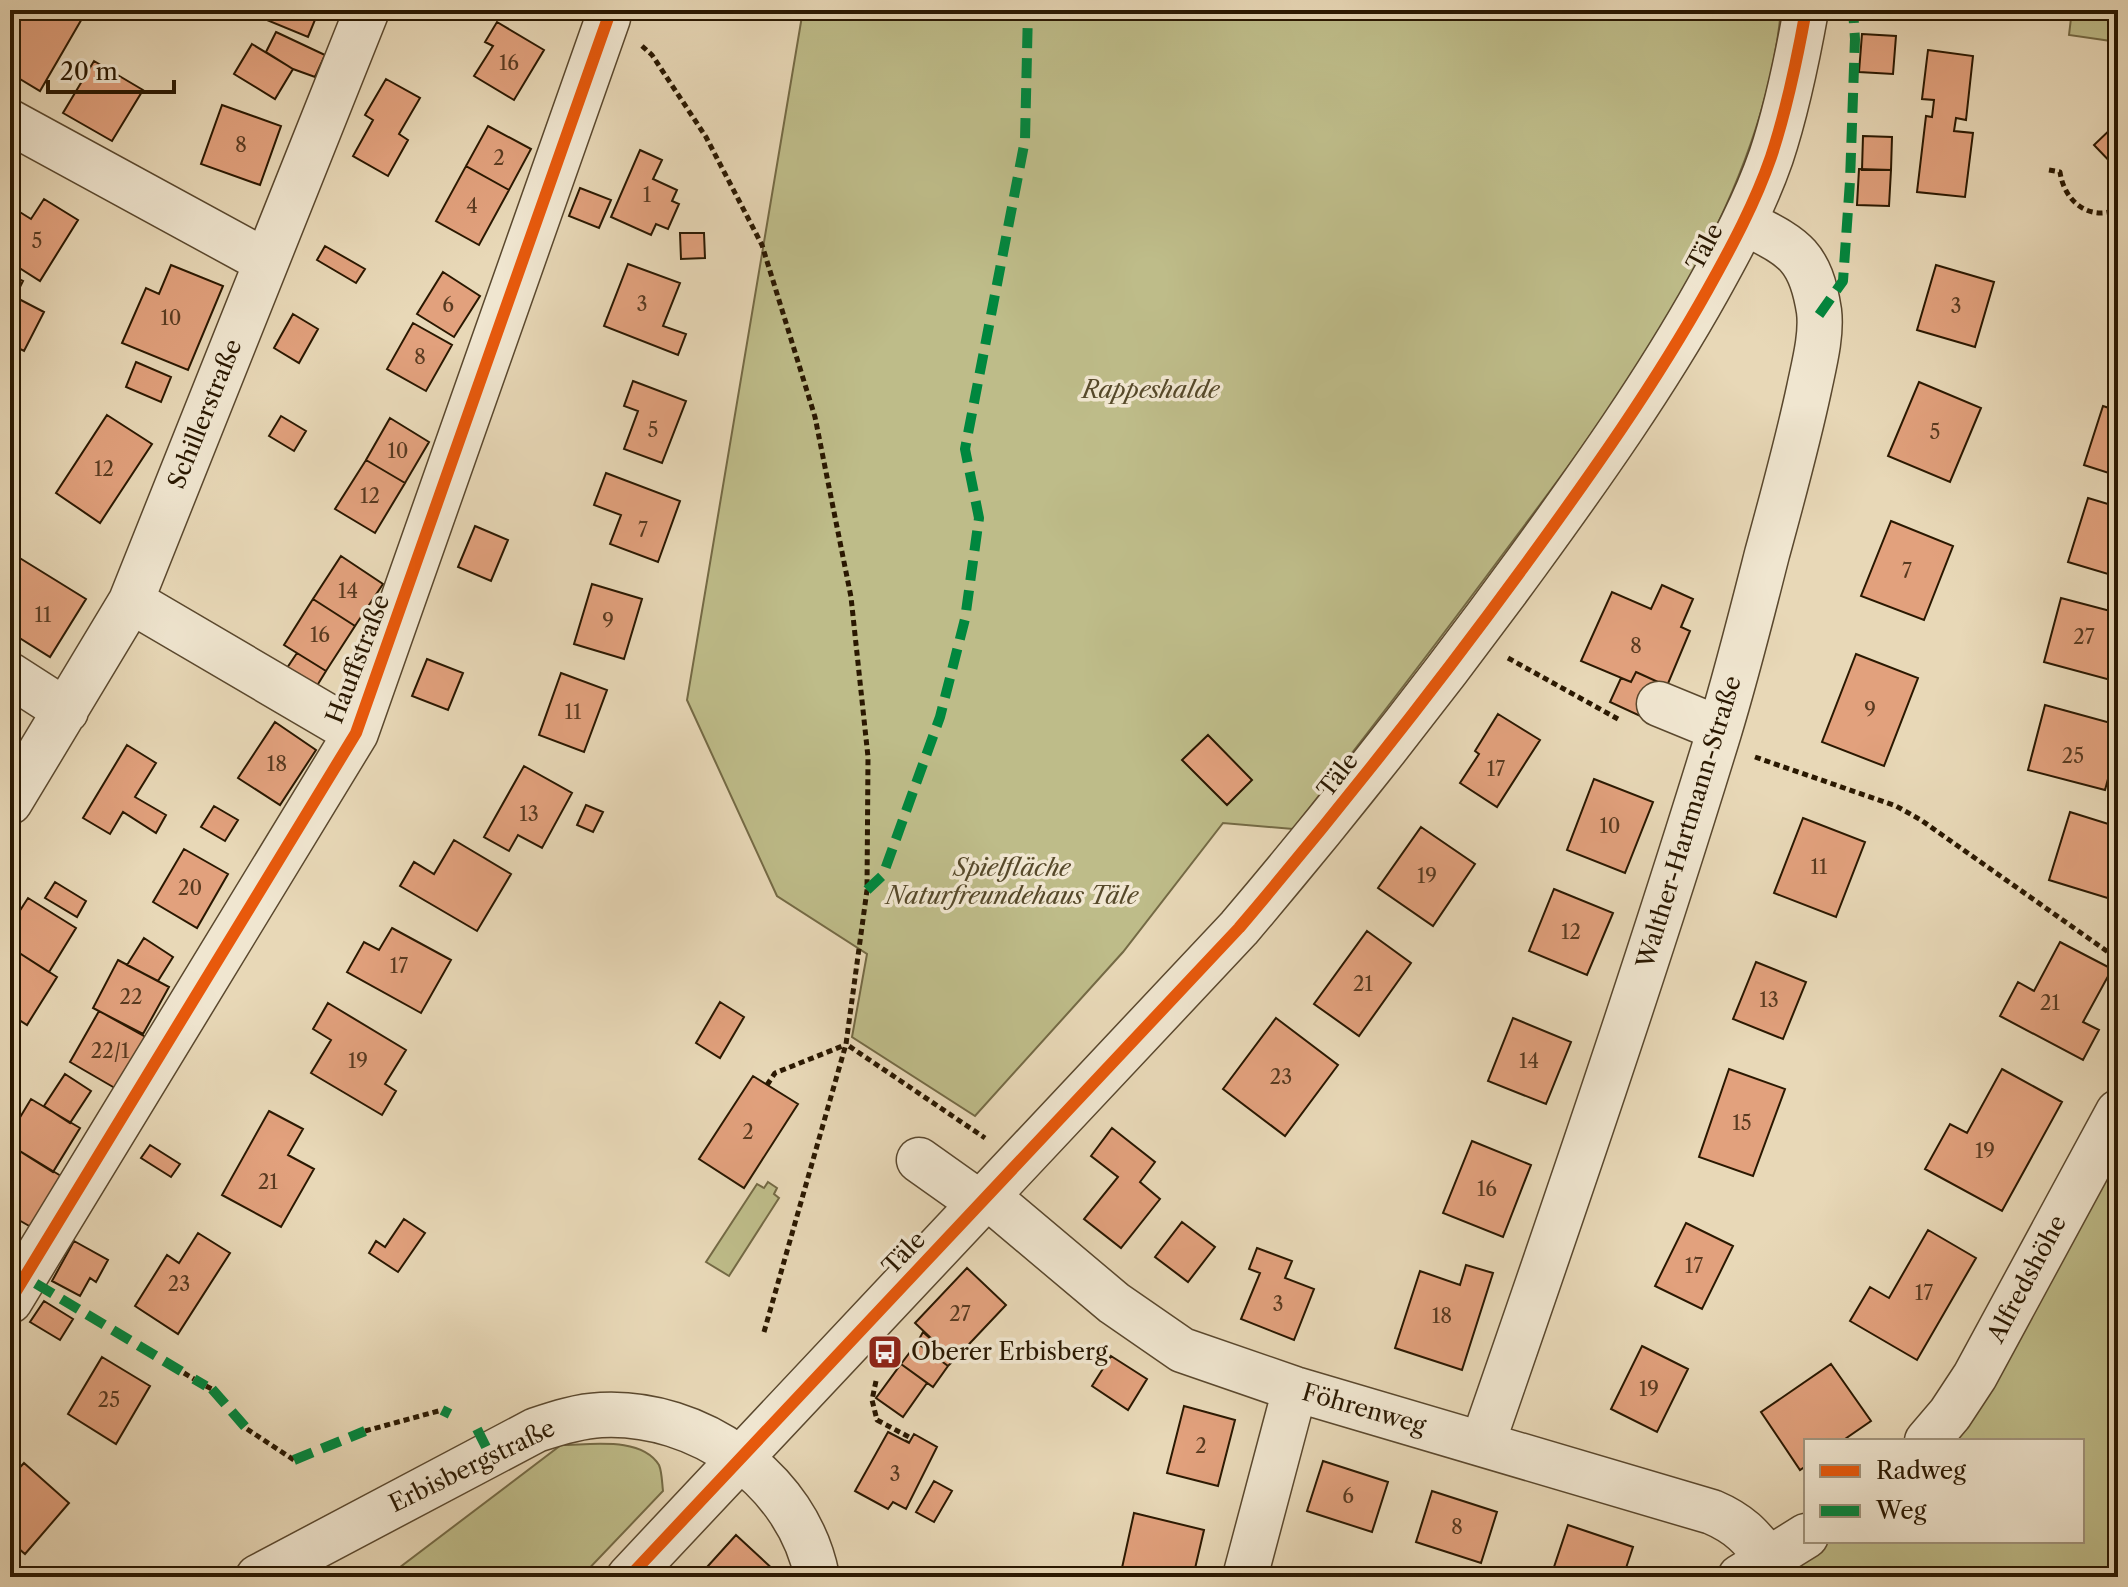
<svg xmlns="http://www.w3.org/2000/svg" width="2128" height="1587" font-family="'Libre Caslon Text',serif">
<rect width="100%" height="100%" fill="#e8d8b7"/>
<filter id="stains"><feTurbulence type="fractalNoise" baseFrequency=".0025" numOctaves="4"/><feColorMatrix values="0 0 0 0 .2 0 0 0 0 .09 0 0 0 0 .02 0 0 0 .5 -.17"/></filter>
<radialGradient id="worn" r=".72"><stop offset=".6" stop-color="#630" stop-opacity="0"/><stop offset="1" stop-color="#630" stop-opacity=".3"/></radialGradient>
<path fill="#bebc89" stroke="#746a45" stroke-width="2" d="M803 10H1781C1763 207 1619 400 1503 554 1434 647 1364 738 1293 829L1223 823 1123 952 975 1116 852 1037 867 954 777 896 687 700Z
M2072 10H2118V42L2069 35Z
M2118 1145V1577H1769L1829 1541H2082V1441H1948Z
M768 1182 777 1188 774 1194 779 1198 729 1276 706 1262 757 1184 764 1188Z
M561 1445C590 1445 641 1436 659 1465 662 1472 662 1483 663 1491L581 1577H387Z"/>
<path fill="#e2a17d" stroke="#2a1801" stroke-width="2" d="M10 10H87L40 91 10 73Z
M259 10H319L308 37 257 16Z
M497 22 544 50 514 100 474 76 493 46 485 42Z
M276 32 325 55 315 77 293 69 266 52Z
M1862 34 1896 36 1893 74 1859 72Z
M252 44 293 69 275 99 234 74Z
M1928 50 1973 56 1966 120 1956 118 1954 131 1973 133 1965 197 1917 192 1926 116 1932 117 1934 100 1922 99Z
M94 61 143 90 112 141 63 113Z
M386 79 420 98 399 134 408 140 388 176 353 156 373 120 365 115Z
M222 105 281 126 260 185 201 164Z
M2118 122V170L2094 145Z
M488 126 531 149 509 190 466 166Z
M1863 136 1892 137 1891 170H1862Z
M640 150 662 160 653 179 677 190 672 201 679 204 668 229 656 224 651 235 611 217Z
M466 166 509 190 479 245 436 221Z
M1859 169 1891 170 1889 206 1857 205Z
M580 188 611 200 599 228 569 216Z
M44 199 78 220 40 281 10 262V206L31 219Z
M680 233H704L705 258 681 259Z
M325 246 365 269 356 283 317 260Z
M628 264 680 283 663 326 686 334 678 355 604 326Z
M171 265 223 286 188 370 122 343 146 288 159 294Z
M1936 265 1994 282 1975 347 1917 330Z
M443 272 480 296 454 337 417 314Z
M10 275 23 281 15 297 44 312 24 351 10 344Z
M293 314 318 329 299 363 274 348Z
M413 323 452 345 426 391 387 369Z
M136 362 171 377 161 402 126 387Z
M633 381 686 401 662 463 624 449 638 411 624 406Z
M1919 382 1981 408 1950 482 1888 456Z
M2103 406 2118 411V476L2084 465Z
M107 415 152 444 100 523 56 493Z
M281 416 306 431 294 451 269 436Z
M390 418 429 442 405 483 366 460Z
M366 460 405 483 375 533 335 509Z
M606 473 680 501 658 562 610 544 621 515 594 505Z
M2088 498 2118 507V577L2068 562Z
M1891 521 1953 546 1924 620 1861 596Z
M475 526 508 540 491 581 458 567Z
M10 552 86 599 50 657 10 632Z
M341 556 383 584 355 626 313 599Z
M592 584 642 599 624 659 574 644Z
M1662 585 1693 599 1681 627 1690 631 1667 686 1636 672 1631 682 1581 661 1612 592 1651 609Z
M2061 598 2118 613V682L2044 662Z
M313 599 355 626 326 671 284 645Z
M297 653 326 671 315 689 285 671Z
M1856 654 1918 678 1884 766 1822 742Z
M427 659 463 673 448 710 412 696Z
M1636 672 1667 686 1651 721 1610 702 1621 678 1631 682Z
M561 673 607 690 584 752 539 735Z
M2045 705 2118 725V742L2105 790 2028 770Z
M1498 714 1540 740 1497 807 1460 783 1479 754 1475 751Z
M275 722 316 750 280 805 238 778Z
M1208 735 1252 780 1227 805 1182 760Z
M127 745 156 763 135 797 166 815 156 833 123 812 110 834 83 818Z
M524 766 572 793 542 848 518 835 509 851 484 837Z
M1594 779 1653 802 1625 873 1567 850Z
M586 805 603 812 593 832 577 825Z
M214 806 238 820 225 841 201 827Z
M2070 812 2118 827V886L2114 900 2049 880Z
M1803 818 1865 842 1836 917 1774 893Z
M1421 827 1475 864 1433 926 1378 888Z
M454 840 511 874 477 931 400 886 414 862 434 874Z
M184 849 228 874 197 928 153 902Z
M55 882 86 901 77 917 45 898Z
M1554 889 1613 913 1587 975 1529 951Z
M28 898 76 928 49 972 10 947V926Z
M392 928 451 960 421 1013 347 972 364 942 379 950Z
M1367 931 1411 963 1359 1036 1314 1004Z
M144 938 173 957 158 981 127 965Z
M2060 942 2112 969 2083 1022 2099 1030 2083 1060 2000 1016 2018 982 2034 991Z
M10 947 57 977 27 1025 10 1014Z
M118 960 169 987 143 1034 93 1008Z
M1756 962 1806 982 1783 1039 1733 1019Z
M720 1002 744 1017 720 1058 696 1043Z
M328 1003 406 1050 385 1084 396 1091 382 1115 311 1073 331 1040 313 1029Z
M99 1011 151 1040 120 1091 70 1062Z
M1276 1018 1338 1065 1285 1136 1223 1089Z
M1513 1018 1571 1042 1546 1104 1488 1081Z
M1729 1069 1785 1089 1753 1176 1699 1157Z
M2002 1069 2062 1102 2002 1211 1925 1169 1950 1124 1967 1133Z
M65 1074 91 1091 70 1123 44 1106Z
M753 1076 798 1104 744 1188 699 1159Z
M31 1099 80 1128 53 1172 10 1145V1134Z
M269 1111 303 1129 288 1155 314 1169 281 1227 222 1195Z
M1112 1128 1155 1162 1140 1182 1160 1199 1121 1248 1084 1219 1118 1177 1091 1156Z
M1472 1141 1531 1165 1503 1237 1443 1213Z
M150 1145 180 1164 171 1177 141 1158Z
M15 1148 61 1176 31 1227 10 1215V1156Z
M404 1219 425 1233 398 1272 369 1253 376 1241 385 1247Z
M1182 1222 1215 1247 1188 1282 1155 1257Z
M1686 1223 1733 1246 1702 1309 1655 1286Z
M1928 1230 1976 1258 1917 1360 1850 1321 1870 1287 1889 1298Z
M198 1233 230 1253 178 1334 135 1306 167 1255 179 1263Z
M74 1241 108 1260 96 1282 90 1278 80 1296 52 1281Z
M1257 1248 1292 1261 1285 1278 1314 1289 1294 1340 1241 1319 1260 1273 1249 1269Z
M1466 1265 1493 1273 1462 1370 1395 1348 1420 1271 1460 1285Z
M967 1268 1006 1305 954 1360 915 1323Z
M44 1301 73 1319 60 1340 30 1322Z
M923 1332 954 1360 948 1366 917 1343Z
M917 1343 948 1366 933 1387 901 1364Z
M1642 1346 1688 1369 1657 1432 1611 1409Z
M1111 1356 1147 1379 1128 1410 1092 1386Z
M102 1357 150 1386 116 1444 68 1414Z
M901 1364 927 1383 903 1417 876 1398Z
M1831 1364 1871 1421 1842 1441H1806V1466L1800 1470 1761 1412Z
M1184 1406 1235 1420 1218 1486 1167 1473Z
M888 1432 909 1443 914 1434 937 1447 906 1509 893 1502 888 1509 855 1491Z
M1323 1461 1388 1482 1372 1532 1307 1511Z
M24 1463 69 1503 25 1554 10 1541V1478Z
M934 1481 952 1491 934 1522 916 1512Z
M1432 1491 1497 1512 1481 1563 1416 1542Z
M1134 1513 1204 1530 1193 1577H1120Z
M1568 1525 1633 1547 1623 1577 1551 1576Z
M736 1535 776 1572 771 1577H698Z"/>
<g fill="none" stroke-linecap="round" stroke-linejoin="round">
<defs>
<path id="minor" d="M10 122 265 261
M131 601 356 733
M10 675 66 711
M1659 704 1720 729
M10 802 131 601 367 10
M919 1160 981 1204
M988 1197 1114 1303 1182 1350 1295 1389 1712 1512C1740 1524 1750 1536 1769 1559
M10 1301 356 733 608 18
M1927 1441 1950 1414 1975 1376 2118 1112
M1483 1442C1565 1206 1646 970 1719 732 1737 673 1752 613 1767 554 1782 499 1797 445 1809 389 1814 365 1822 335 1819 311 1810 253 1792 247 1744 222
M258 1577 536 1430C557 1423 579 1416 601 1415 698 1410 798 1479 817 1577
M629 1577 1239 928C1340 809 1436 687 1528 561 1592 473 1655 384 1708 289 1732 246 1755 203 1771 157 1787 109 1797 60 1806 10
M1245 1577 1295 1389
M1740 1577 1806 1536"/>
</defs>
<use href="#minor" stroke="#5a482e" stroke-width="47"/>
<path stroke="#2a1801" stroke-width="5" stroke-dasharray="6 4" stroke-linecap="butt" d="M642 46 652 55 706 137 762 245 815 417 851 597 868 757 867 890 846 1044 985 1138
M2049 170 2060 172C2064 201 2089 222 2118 209
M1508 658 1618 719
M1755 757 1896 806 1921 820 2118 959
M767 1085 775 1073 845 1045
M764 1332 846 1044
M184 1373 194 1379
M876 1381 872 1400 877 1420 909 1437 907 1442
M206 1386 212 1389
M247 1429 294 1460
M365 1431 442 1410"/>
<use href="#minor" stroke="#f0e6d0" stroke-width="44"/>
<path stroke="#00873e" stroke-width="10" stroke-dasharray="20 10" stroke-linecap="butt" d="M1819 315 1843 281 1850 181 1855 39 1853 10
M867 890 883 875 940 717 965 619 979 518 965 449 1025 140 1028 10
M10 1268 184 1373
M194 1379 206 1386
M212 1389 247 1429
M442 1410 450 1414
M477 1429 489 1453
M294 1460 365 1431
M2103 1577 2118 1565"/>
<defs>
<path id="cycleway" d="M10 1301 356 733 608 18
M629 1577 1239 928C1340 809 1436 687 1528 561 1592 473 1655 384 1708 289 1732 246 1755 203 1771 157 1787 109 1797 60 1806 10"/>
</defs>
<use href="#cycleway" stroke="#f0e6d0" stroke-width="17"/>
<use href="#cycleway" stroke="#e8590c" stroke-width="12"/>
</g>
<defs>
<symbol id="bus-square" viewBox="-11 -11 22 22"><rect x="-9" y="-9" width="18" height="18" rx="4" fill="#8f2418" stroke="#f0e6d0"/><path d="M-5-6H5V4H4V6H2V4H-2V6H-4V4H-5ZM-3.5-4V0h7V-4ZM-3.5 1.2v1.5H-2V1.2ZM2 1.2v1.5H3.5V1.2Z" fill="#fff"/></symbol>
</defs>
<g fill-rule="evenodd">
<use href="#bus-square" x="865" y="1332" width="40" height="40"/>
</g>
<g text-anchor="middle" stroke-width="7" stroke-linejoin="round" paint-order="stroke">
<g font-size="20" fill="#583a20">
<text x="509" y="70">16</text>
<text x="241" y="152">8</text>
<text x="499" y="165">2</text>
<text x="647" y="202">1</text>
<text x="472" y="213">4</text>
<text x="37" y="248">5</text>
<text x="642" y="311">3</text>
<text x="448" y="312">6</text>
<text x="1956" y="313">3</text>
<text x="171" y="325">10</text>
<text x="420" y="364">8</text>
<text x="653" y="437">5</text>
<text x="1935" y="439">5</text>
<text x="398" y="458">10</text>
<text x="104" y="476">12</text>
<text x="370" y="503">12</text>
<text x="643" y="537">7</text>
<text x="1907" y="578">7</text>
<text x="348" y="598">14</text>
<text x="43" y="622">11</text>
<text x="608" y="628">9</text>
<text x="320" y="642">16</text>
<text x="2084" y="644">27</text>
<text x="1636" y="653">8</text>
<text x="1870" y="717">9</text>
<text x="573" y="719">11</text>
<text x="2073" y="763">25</text>
<text x="277" y="771">18</text>
<text x="1496" y="776">17</text>
<text x="529" y="821">13</text>
<text x="1610" y="833">10</text>
<text x="1819" y="874">11</text>
<text x="1427" y="883">19</text>
<text x="190" y="895">20</text>
<text x="1571" y="939">12</text>
<text x="399" y="973">17</text>
<text x="1363" y="991">21</text>
<text x="131" y="1004">22</text>
<text x="1769" y="1007">13</text>
<text x="2050" y="1010">21</text>
<text x="110" y="1058">22/1</text>
<text x="358" y="1068">19</text>
<text x="1529" y="1068">14</text>
<text x="1281" y="1084">23</text>
<text x="1742" y="1130">15</text>
<text x="748" y="1139">2</text>
<text x="1985" y="1158">19</text>
<text x="268" y="1189">21</text>
<text x="1487" y="1196">16</text>
<text x="1694" y="1273">17</text>
<text x="179" y="1291">23</text>
<text x="1924" y="1300">17</text>
<text x="1278" y="1311">3</text>
<text x="960" y="1321">27</text>
<text x="1442" y="1323">18</text>
<text x="1649" y="1396">19</text>
<text x="109" y="1407">25</text>
<text x="1201" y="1453">2</text>
<text x="895" y="1481">3</text>
<text x="1348" y="1503">6</text>
<text x="1457" y="1534">8</text>
</g>
<g font-size="24" fill="#2a1801" stroke="#f0e6d0">
<text transform="translate(1705 247) rotate(-62)" y="8">Täle</text>
<text transform="translate(205 414) rotate(-68)" y="8">Schillerstraße</text>
<text transform="translate(358 659) rotate(-69)" y="8">Hauffstraße</text>
<text transform="translate(1338 775) rotate(-52)" y="8">Täle</text>
<text transform="translate(1689 822) rotate(-73)" y="8">Walther-Hartmann-Straße</text>
<text transform="translate(904 1253) rotate(-46)" y="8">Täle</text>
<text transform="translate(2027 1279) rotate(-62)" y="8">Alfredshöhe</text>
<text transform="translate(1364 1409) rotate(16)" y="8">Föhrenweg</text>
<text transform="translate(472 1466) rotate(-26)" y="8">Erbisbergstraße</text>
</g>
<g font-size="24" font-style="italic" fill="#56492a" stroke="#f0e6d0">
<text x="1151" y="398">Rappeshalde</text>
<text x="1012" y="876">Spielfläche<tspan x="1012" dy="28">Naturfreundehaus Täle</tspan></text>
</g>
<g font-size="24" fill="#2a1801" stroke="#f0e6d0" text-anchor="start">
<text x="911" y="1360">Oberer Erbisberg</text>
</g>
</g>
<rect width="2128" height="1587" fill="none" stroke="#e8d8b7" stroke-width="40"/>
<rect x="12" y="12" width="2104" height="1563" fill="none" stroke="#2a1801" stroke-width="4"/>
<rect x="20" y="20" width="2088" height="1547" fill="none" stroke="#2a1801" stroke-width="2"/>
<rect x="1804" y="1439" width="280" height="104" fill="#f0e6d0" stroke="#a1947d" stroke-width="2"/>
<rect x="1820" y="1465" width="40" height="12" fill="#e8590c" stroke="#a1947d" stroke-width="2"/>
<text x="1876" y="1479" font-size="24" fill="#2a1801">Radweg</text>
<rect x="1820" y="1505" width="40" height="12" fill="#00873e" stroke="#a1947d" stroke-width="2"/>
<text x="1876" y="1519" font-size="24" fill="#2a1801">Weg</text>
<path d="M48 80v12h126v-12" fill="none" stroke="#2a1801" stroke-width="4"/>
<text x="60" y="80" font-size="24" fill="#2a1801" stroke="#f0e6d0" stroke-width="6" paint-order="stroke">20 m</text>
<rect width="100%" height="100%" filter="url(#stains)"/>
<rect width="100%" height="100%" fill="url(#worn)"/>
</svg>
